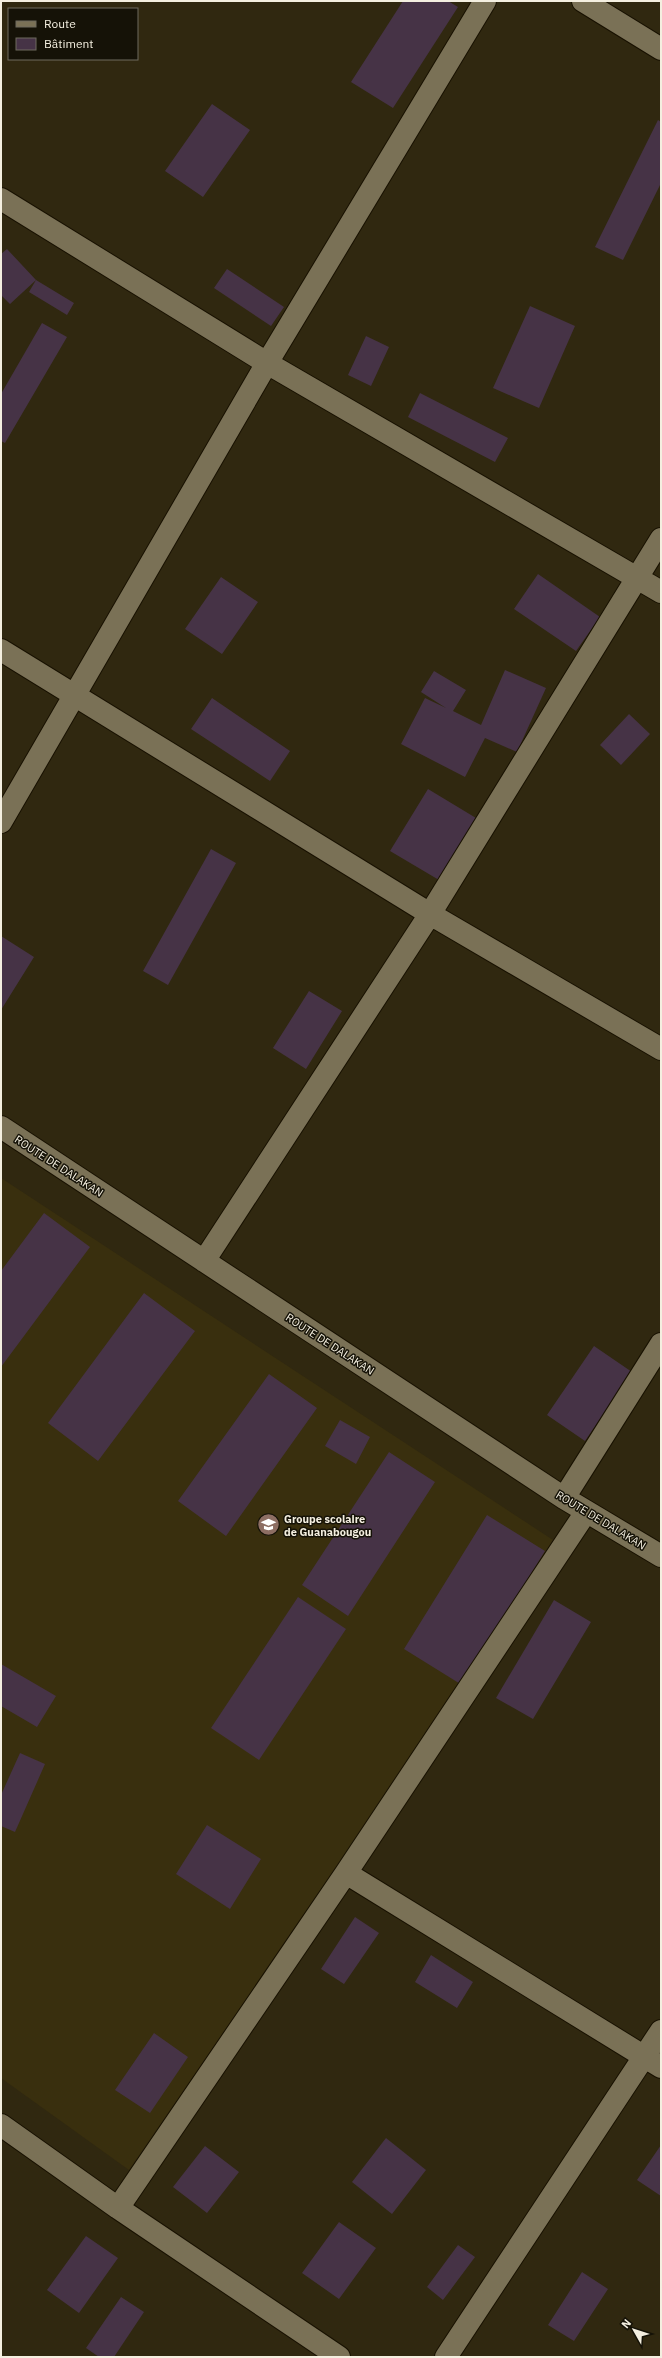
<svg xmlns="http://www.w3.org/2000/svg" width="662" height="2358" font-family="'IBM Plex Sans',sans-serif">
<rect width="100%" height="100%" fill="#302810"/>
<path fill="#392f0e" d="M1 1178 553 1540 462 1685 129 2170 1 2078Z"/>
<path fill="#463346" d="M403 1H448L458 7 393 108 351 82Z
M212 104 250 130 203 197 165 171Z
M658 120 661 122V183L623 260 595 247Z
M7 249 36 280 10 304 1 295V254Z
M227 269 284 307 271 326 214 288Z
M36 280 74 303 67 315 29 292Z
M530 306 575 326 539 408 493 388Z
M42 323 67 337 5 443 1 441V394Z
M366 336 389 347 371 386 348 375Z
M420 393 508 438 495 462 408 417Z
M538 574 600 617 576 651 514 609Z
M221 577 258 602 222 654 185 629Z
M505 670 546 688 517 752 485 738 465 777 401 744 425 698 446 708 421 692 434 671 466 690 453 711 481 725Z
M212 698 290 751 270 781 191 729Z
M629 714 650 734 621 765 600 745Z
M428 789 476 818 439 880 390 851Z
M211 849 236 863 168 985 143 971Z
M1 936 34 957 1 1010Z
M309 991 342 1011 306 1069 273 1048Z
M44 1213 90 1247 1 1367V1271Z
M144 1293 195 1331 98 1461 48 1423Z
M594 1346 632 1372 585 1441 547 1415Z
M269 1374 317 1408 226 1536 178 1501Z
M340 1420 370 1437 356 1464 325 1446Z
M389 1452 435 1482 348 1616 302 1585Z
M487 1515 545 1551 462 1685 404 1649Z
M298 1597 346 1629 259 1760 211 1728Z
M554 1600 591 1622 533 1719 496 1698Z
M1 1664 56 1696 37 1727 1 1706Z
M20 1753 45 1764 15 1832 1 1826V1795Z
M207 1825 261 1859 230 1909 176 1874Z
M355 1917 379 1933 344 1984 321 1969Z
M431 1955 473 1982 457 2008 415 1982Z
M154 2033 188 2057 150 2113 115 2090Z
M386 2138 426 2170 392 2214 352 2182Z
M661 2145V2196L637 2180Z
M205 2146 239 2172 207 2213 173 2187Z
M339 2222 376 2248 339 2299 302 2273Z
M86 2236 118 2258 79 2313 47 2290Z
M458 2245 475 2257 443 2300 427 2287Z
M582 2272 608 2289 574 2341 548 2325Z
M121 2297 144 2312 114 2357H99L86 2348Z"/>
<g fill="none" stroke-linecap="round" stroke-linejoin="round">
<defs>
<path id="minor" d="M583 1 661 49
M1 199 267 363 661 592
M1 650 430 914 661 1049
M1 822 267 363 485 1
M1 1127 564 1498 661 1556
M204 1261 430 914 661 539
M564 1498 661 1344
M346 1873 661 2067
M1 2125 118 2208 339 2357
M118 2208 346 1873 586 1512
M446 2357 661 2031"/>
</defs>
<use href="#minor" stroke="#181100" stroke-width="24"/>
<use href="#minor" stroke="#7a7156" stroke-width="22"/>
</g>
<defs>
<symbol id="school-disc" viewBox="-11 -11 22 22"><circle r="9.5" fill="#8d6e63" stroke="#151207"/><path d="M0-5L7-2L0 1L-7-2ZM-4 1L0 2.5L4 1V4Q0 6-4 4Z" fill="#fff"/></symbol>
</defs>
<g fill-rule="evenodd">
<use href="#school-disc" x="256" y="1512" width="25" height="25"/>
</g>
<g text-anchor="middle" stroke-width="3" stroke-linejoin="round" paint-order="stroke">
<g font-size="11" fill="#f4efe0" stroke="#151207">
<text transform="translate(59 1166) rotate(33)" y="4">ROUTE DE DALAKAN</text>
<text transform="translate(330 1344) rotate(33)" y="4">ROUTE DE DALAKAN</text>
<text transform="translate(601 1520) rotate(31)" y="4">ROUTE DE DALAKAN</text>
</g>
<g font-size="11" font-weight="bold" fill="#f4efe0" stroke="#151207" text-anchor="start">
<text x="284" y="1523">Groupe scolaire<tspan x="284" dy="13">de Guanabougou</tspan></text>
</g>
</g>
<rect width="662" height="2358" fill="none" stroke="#f4efe0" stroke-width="4"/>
<rect x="8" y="8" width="130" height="52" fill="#151207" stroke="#6e6a5e"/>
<rect x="16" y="21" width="20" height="6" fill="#7a7156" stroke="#6e6a5e"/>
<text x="44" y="28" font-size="12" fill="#f4efe0">Route</text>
<rect x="16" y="38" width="20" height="12" fill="#463346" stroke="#6e6a5e"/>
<text x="44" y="48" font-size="12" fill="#f4efe0">Bâtiment</text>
<g transform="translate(634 2330) rotate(309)" stroke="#151207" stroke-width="3" paint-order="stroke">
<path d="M0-3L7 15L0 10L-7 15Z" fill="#f4efe0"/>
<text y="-6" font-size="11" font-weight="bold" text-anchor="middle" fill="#f4efe0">N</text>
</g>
</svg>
